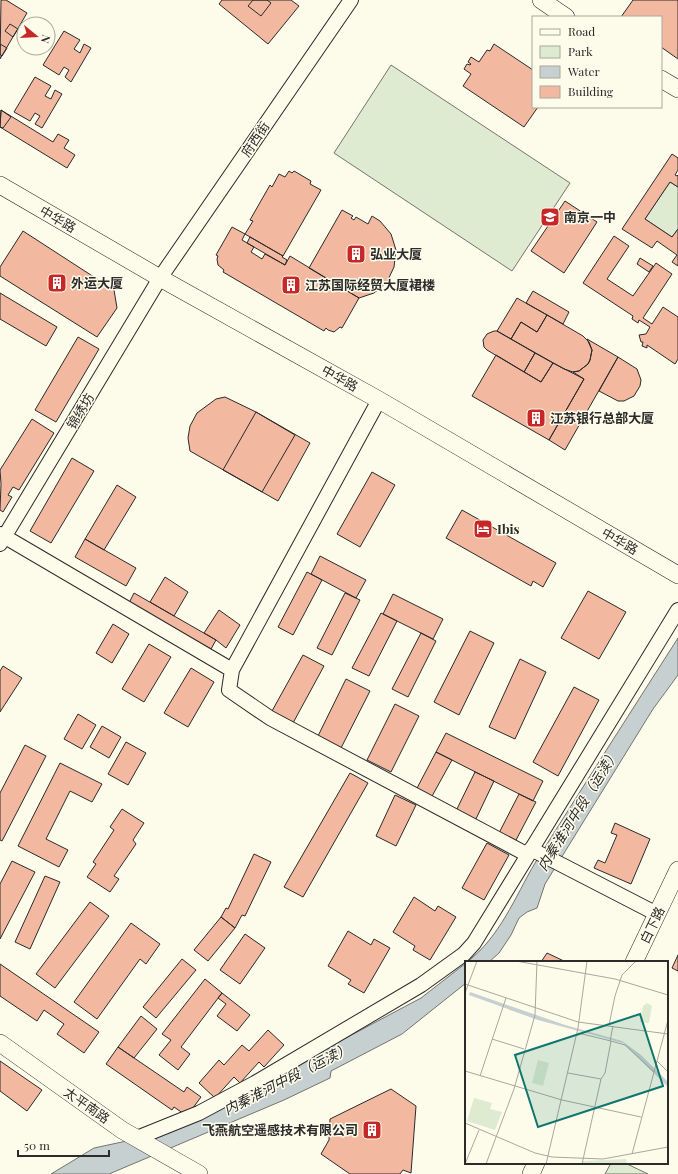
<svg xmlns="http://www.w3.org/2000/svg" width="678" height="1174" font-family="'Playfair Display','Noto Sans SC',serif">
<rect width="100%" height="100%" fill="#fdfbea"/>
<path fill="#deebd1" stroke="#74746e" d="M391 65 570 183 512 271 334 153Z
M670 182 678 187V229L672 237 645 219Z
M611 1163H625L648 1174H605Z"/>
<path fill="#c7d0d0" stroke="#74746e" d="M678 638V675L653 709 545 884 537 908 527 912 519 918 511 935 499 953 489 962H467C500 937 515 897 535 863 582 788 630 713 678 638Z
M466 963V983L402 1034 331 1071 330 1078 284 1100 109 1174H51L94 1148 150 1136 218 1106 421 998Z"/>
<path fill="#f2b8a0" stroke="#2b2b2b" d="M1 0H6L27 13 0 59Z
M222 0H291L299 6 268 44 219 4Z
M253 0H267L271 3 261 16 248 6Z
M633 0H678V59L661 47V17H621Z
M10 24 18 29 13 37 5 31Z
M64 31 80 40 74 49 80 53 84 44 91 48 71 82 65 77 69 70 64 67 59 75 43 65Z
M0 44 7 48 2 56 0 54Z
M494 44 533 70V107H538L524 127 463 86 471 74 464 69 467 64 470 65 471 64 468 62 471 57 479 62 487 50 490 51Z
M35 77 51 86 45 96 51 99 55 90 62 94 42 128 35 124 40 116 35 113 30 121 14 112Z
M1 110 53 142 58 134 69 140 64 148 75 155 67 168 0 127Z
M1 110 11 117 3 128 0 127Z
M672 154 678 158V170L675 175 677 176 678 175V187L670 182 645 219 672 237 678 229V266L672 262 677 255 657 241 652 248 622 229Z
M289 171 292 173 294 171 311 181 310 184 321 190 283 256 245 234 253 221 250 220 270 185 272 187 279 174 285 177Z
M565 201 597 222 564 273 531 251Z
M342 210 353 216 351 218 354 220 356 217 368 224 372 216 380 221 391 234 396 250 394 267 387 282 374 293 359 298 309 268Z
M232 227 245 234 242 240 254 247 251 252 262 259 265 254 285 265 290 256 359 298 342 328 340 327 334 332 328 330 326 328 324 331 223 272 224 270 218 265 217 259 218 256 216 255Z
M23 231 114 290 117 308 97 337 0 276V267Z
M614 236 629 246 607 279 633 296 656 263 672 274 643 318 652 324 663 307 678 317V359L675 364 647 345V348L642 346 643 342H641L639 335 646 334 650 327 639 320 638 323 632 319 633 316 583 283Z
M250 237 283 256 282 257 287 260 285 265 247 243Z
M640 258 653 266 649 272 637 264Z
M533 291 569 312 563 324 526 303Z
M0 293 57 327 46 346 0 319Z
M517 298 547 315 537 332 521 322 511 339 497 331Z
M547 315 583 336 589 342 592 350 590 360 588 364 579 371 573 372 564 369 511 339 521 322 537 332Z
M494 331H497L535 353 524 372 487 350 484 347 483 340 487 334Z
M78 337 99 349 56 422 35 410Z
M587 339 618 357 565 450 549 440 584 379 573 372 579 371 588 364 590 360 592 350Z
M535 353 553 363 541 382 524 372Z
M496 355 541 382 553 363 584 379 549 440 472 396Z
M618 357 637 369 641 380 640 386 634 396 624 401H618L599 391Z
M225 397 256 412 310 443 278 501 190 451 188 438 190 426 197 413 216 399Z
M256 412 295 435 262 492 223 470Z
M32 419 54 433 19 490 13 487 8 495 12 497 3 512 0 510 1 484 0 470Z
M72 458 94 471 51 543 30 531Z
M372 472 395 485 360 547 337 534Z
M117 485 136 497 104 550 85 539Z
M462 510 556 563 543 587 533 581 531 586 446 538Z
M85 539 136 568 126 586 75 557Z
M320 556 366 580 356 598 311 574Z
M307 572 322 580 293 635 278 627Z
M165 577 188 592 174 616 150 602Z
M588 591 626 612 599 659 561 638Z
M134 593 216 640 211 649 129 603Z
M345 593 360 600 332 655 317 648Z
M393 594 443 619 433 639 383 614Z
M219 610 240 625 226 648 216 640 204 633Z
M381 613 397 621 369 676 352 668Z
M113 624 129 634 112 663 96 653Z
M470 631 494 643 459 715 434 702Z
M421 633 436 641 408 697 392 689Z
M149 644 171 657 144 702 122 689Z
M303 655 324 666 293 723 272 711Z
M520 659 546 672 515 739 489 727Z
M3 666 22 678 0 712V671Z
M191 668 214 682 188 727 164 713Z
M346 679 370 691 341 748 318 736Z
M574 687 599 700 558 776 533 762Z
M395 704 419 716 391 772 367 760Z
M78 714 96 725 82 749 64 739Z
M102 726 121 737 109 758 90 747Z
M446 733 543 781 533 801 436 752Z
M126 742 146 753 128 785 108 774Z
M25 745 46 756 2 841 0 840V793Z
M436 752 452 760 431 798 416 790Z
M60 763 102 784 92 802 70 791 46 839 68 850 59 867 18 846Z
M475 772 494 781 475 821 456 811Z
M350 773 368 783 303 897 284 887Z
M519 794 536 802 515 842 499 833Z
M395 795 416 805 396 846 376 836Z
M122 809 144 823 133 840 136 844 114 876 119 879 110 892 87 877 96 864 93 862 114 830 110 827Z
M615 823 650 839 631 884 594 868 598 860 605 863 617 835 611 833Z
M487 843 509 855 484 900 462 888Z
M254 854 271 862 245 916 242 915 235 928 221 917 226 908 228 909Z
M12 861 35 872 0 939V884Z
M45 876 60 882 30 949 15 942Z
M414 897 435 911 438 906 456 917 430 960 413 950 415 946 393 932Z
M90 902 109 916 55 988 36 974Z
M221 917 235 928 208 961 194 950Z
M131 923 160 944 146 964 140 959 97 1019 74 1002Z
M348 931 371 945 374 939 390 948 364 993 348 984 351 980 328 966Z
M245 934 265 948 240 984 220 970Z
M547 953 566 962H541Z
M678 955V971L672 968Z
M182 959 196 970 156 1018 143 1007Z
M0 964 99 1032 84 1053 57 1034 64 1024 44 1010 37 1021 0 996Z
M205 979 222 993 181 1047 190 1054 178 1070 159 1055 171 1040 162 1034Z
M222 993 250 1015 237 1031 217 1016 226 1004 218 998Z
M141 1016 157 1029 134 1058 118 1047Z
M268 1030 284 1045 264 1067 259 1062 240 1083 234 1077 215 1098 199 1083 219 1060 224 1065 242 1045 249 1051Z
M118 1047 184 1092 187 1087 201 1097 187 1116 174 1107 172 1110 106 1064Z
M0 1061 42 1090 27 1111 0 1091Z
M391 1089 416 1106 411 1173 403 1170 400 1174H350L321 1154 329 1140 330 1119Z"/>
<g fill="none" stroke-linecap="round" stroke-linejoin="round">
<defs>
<path id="minor" d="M379 400 232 670 229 690 270 718 528 855 678 610
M0 534 232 670
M0 544 160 278 351 0
M531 849 657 914
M137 1138 199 1113 255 1083 421 985 464 954 474 943 528 855"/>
<path id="major" d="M541 0 566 17
M661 79 678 89
M0 185 160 278 379 400 678 575
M634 962 678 870
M0 1043 122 1130 199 1174
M531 1174 536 1163"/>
</defs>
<use href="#minor" stroke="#2b2b2b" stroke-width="16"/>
<use href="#major" stroke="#2b2b2b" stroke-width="18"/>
<use href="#minor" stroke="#fdfbea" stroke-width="14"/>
<use href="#major" stroke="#fdfbea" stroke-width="17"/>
</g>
<defs>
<symbol id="school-square" viewBox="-11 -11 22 22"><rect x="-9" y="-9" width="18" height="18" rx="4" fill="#c62828" stroke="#fdfbea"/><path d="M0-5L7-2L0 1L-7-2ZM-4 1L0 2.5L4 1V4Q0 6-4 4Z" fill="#fff"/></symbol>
<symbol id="building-square" viewBox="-11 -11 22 22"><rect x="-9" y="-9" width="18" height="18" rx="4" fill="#c62828" stroke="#fdfbea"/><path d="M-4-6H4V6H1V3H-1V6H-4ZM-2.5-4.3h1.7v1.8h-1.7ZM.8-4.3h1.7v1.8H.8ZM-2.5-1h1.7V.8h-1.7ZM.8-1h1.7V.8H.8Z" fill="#fff"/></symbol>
<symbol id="hotel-square" viewBox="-11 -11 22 22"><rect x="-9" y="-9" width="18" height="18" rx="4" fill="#c62828" stroke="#fdfbea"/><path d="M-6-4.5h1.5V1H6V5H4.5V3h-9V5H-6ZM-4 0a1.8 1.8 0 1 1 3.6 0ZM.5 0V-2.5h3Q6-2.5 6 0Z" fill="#fff"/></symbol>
</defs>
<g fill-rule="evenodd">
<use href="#school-square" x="539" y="206" width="22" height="22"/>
<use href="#building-square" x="345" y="243" width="22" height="22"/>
<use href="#building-square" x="46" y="272" width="22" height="22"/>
<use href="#building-square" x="280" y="274" width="22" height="22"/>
<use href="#building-square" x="525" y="407" width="22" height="22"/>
<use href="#hotel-square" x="472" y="518" width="22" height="22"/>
<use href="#building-square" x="361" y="1119" width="22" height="22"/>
</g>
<g text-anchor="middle" stroke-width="3" stroke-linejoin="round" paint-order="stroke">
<g font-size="13" fill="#2b2b2b" stroke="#fdfbea">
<text transform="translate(255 139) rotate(-56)" y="5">府西街</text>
<text transform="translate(58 219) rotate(30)" y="5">中华路</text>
<text transform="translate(340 378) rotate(29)" y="5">中华路</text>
<text transform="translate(80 411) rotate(-59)" y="5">锦绣坊</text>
<text transform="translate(620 541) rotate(30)" y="5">中华路</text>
<text transform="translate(652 925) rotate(-64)" y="5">白下路</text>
<text transform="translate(87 1105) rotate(35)" y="5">太平南路</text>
</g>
<g font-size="13" font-weight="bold" fill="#2b2b2b" stroke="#fdfbea" text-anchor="start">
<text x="564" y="222">南京一中</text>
<text x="370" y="259">弘业大厦</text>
<text x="71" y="288">外运大厦</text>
<text x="305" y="290">江苏国际经贸大厦裙楼</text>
<text x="550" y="423">江苏银行总部大厦</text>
<text x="497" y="534">Ibis</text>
<text x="358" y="1135" text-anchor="end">飞燕航空遥感技术有限公司</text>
</g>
<g font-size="14" font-style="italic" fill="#2b2b2b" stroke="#fdfbea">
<text transform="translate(578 810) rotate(-58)" y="5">内秦淮河中段（运渎）</text>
<text transform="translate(287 1079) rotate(-27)" y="5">内秦淮河中段（运渎）</text>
</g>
</g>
<g transform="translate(465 961)">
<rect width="203" height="203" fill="#fdfbea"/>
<path d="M182 42 187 45 184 62 175 61 178 45ZM73 99 84 102 78 125 67 122ZM9 137 27 142 25 148 37 151 30 169 2 160ZM161 198 162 203H118V200Z" fill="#deebd1"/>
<path d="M5 31 100 64 157 80 176 94 203 121V126L158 82 73 59 4 34Z" fill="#c7d0d0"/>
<path fill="none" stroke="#a9a89e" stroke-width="1" d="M51 0 150 18 203 34M0 23 113 61 203 73M0 32 12 0M144 64 150 35 157 14 171 0M27 78 59 88M145 80 148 65M146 80 160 84 189 111M192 100 203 111M0 110 97 139 176 156M103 112 136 118 140 112 146 80 113 72M15 115 41 37M0 162 70 192 87 196 138 198 203 186M167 193 203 59M0 203 14 169M21 203 49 128 70 54 72 0M81 203 113 67 122 0M117 203 136 118"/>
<path fill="#0f766e" fill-opacity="0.15" stroke="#0f766e" stroke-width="2" d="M175 53 198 125 73 166 50 94Z"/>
<rect width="203" height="203" fill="none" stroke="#2b2b2b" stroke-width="2"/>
</g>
<rect x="532" y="16" width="130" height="92" fill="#fdfbea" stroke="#a9a89e"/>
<rect x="540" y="29" width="20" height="6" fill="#fdfbea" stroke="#a9a89e"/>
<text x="568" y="36" font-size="12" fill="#2b2b2b">Road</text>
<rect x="540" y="46" width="20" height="12" fill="#deebd1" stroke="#a9a89e"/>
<text x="568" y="56" font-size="12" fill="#2b2b2b">Park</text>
<rect x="540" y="66" width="20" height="12" fill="#c7d0d0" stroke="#a9a89e"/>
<text x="568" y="76" font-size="12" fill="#2b2b2b">Water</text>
<rect x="540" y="86" width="20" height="12" fill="#f2b8a0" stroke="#a9a89e"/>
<text x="568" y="96" font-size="12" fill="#2b2b2b">Building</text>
<g transform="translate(36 36) rotate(108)"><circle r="19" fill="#fdfbea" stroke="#a9a89e"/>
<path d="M0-3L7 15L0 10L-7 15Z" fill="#c62828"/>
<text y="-6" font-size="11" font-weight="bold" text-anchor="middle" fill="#2b2b2b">N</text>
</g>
<path d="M18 1150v6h91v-6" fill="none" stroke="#2b2b2b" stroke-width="2"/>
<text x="24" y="1150" font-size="12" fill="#2b2b2b" stroke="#fdfbea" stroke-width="3" paint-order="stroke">50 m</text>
</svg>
